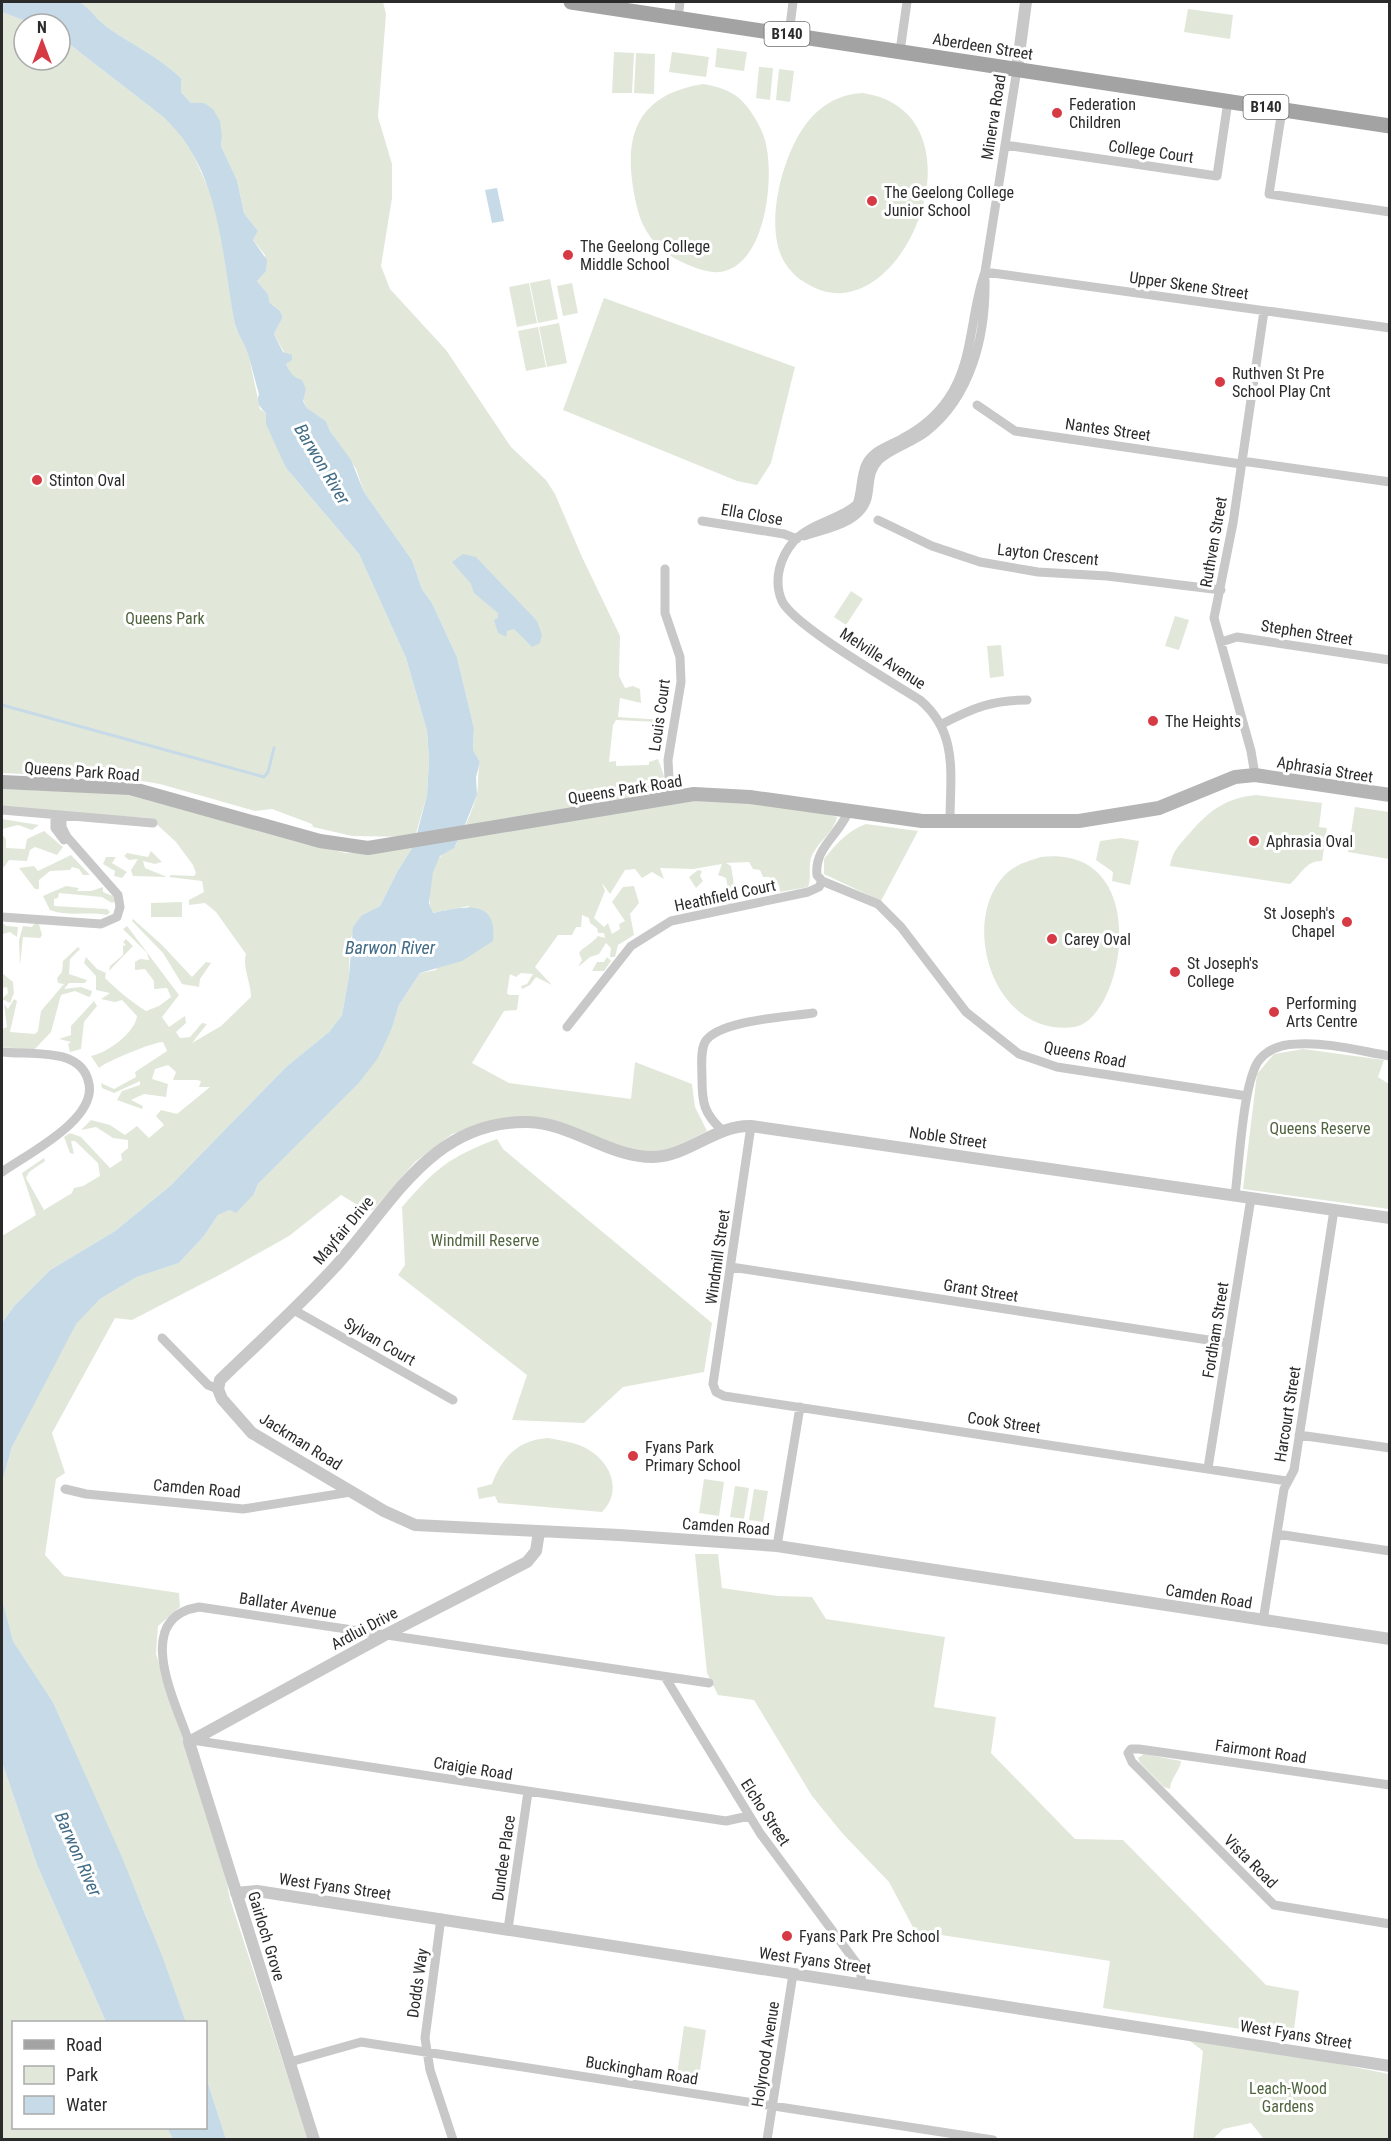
<svg xmlns="http://www.w3.org/2000/svg" width="1391" height="2141" font-family="'Roboto Condensed',sans-serif">
<rect width="100%" height="100%" fill="#fff"/>
<path fill="#e1e8da" d="M79 2H383L386 14 378 117 392 164V198L381 266 390 289 446 350 511 447 546 480 555 494 582 557 620 636 619 676 625 688 633 686 640 689 641 703 620 698 618 717 663 720V726L658 725V722L616 720 613 725 609 762 616 761V766L649 765V762L658 759 670 793 777 800 837 817C834 833 817 842 811 858 808 868 812 878 808 887L780 892 779 885 769 877H763L760 870 753 869 749 862 726 863 731 866 735 891 765 888 768 890 735 899 730 904 714 900 715 897 729 894 726 878 718 875 722 864 693 869 660 868 664 879 652 872 642 878 635 869 625 870 610 894 602 883 605 891 594 918 604 927 608 923 612 934 620 929 619 924 625 921 612 902 623 887 634 886 639 903 630 914 634 935 618 945 615 957H610L611 948 606 943 599 954 590 957 578 967 582 960 579 953C584 946 592 944 598 936L605 938 604 933H598L597 928 590 923 589 918 582 915 581 927H576L572 935H558L535 967 552 985 536 977 530 985 522 989 521 986 527 984 533 974 521 973 516 977 510 974 507 993 509 995H519L517 1010 504 1011 472 1063 509 1083 631 1099 635 1062 692 1084 695 1107 707 1131 671 1150 638 1152 516 1118 452 1134 415 1162 373 1210H366L341 1195 289 1236 225 1272 132 1320 115 1318 52 1433 65 1473 56 1479 45 1555 64 1576 179 1593 180 1607 158 1626 156 1654 224 1867 230 1899 308 2139H226L206 2077V2022H186L145 1913 53 1702 13 1641 7 1624 2 1600 3 1479 12 1447 75 1324 100 1299 137 1277 179 1263 204 1236 218 1215 230 1210 254 1194 258 1184 358 1084 392 1028 399 1005 420 973 436 970 469 906 432 913C427 899 429 867 441 856 445 851 452 851 456 845 461 837 476 802 477 794 479 783 477 774 480 762L473 750 474 728 457 657 432 603 422 589 412 560 364 492 356 469 330 431 326 421 307 408 286 364 289 361 274 334 283 317 280 311 270 303 268 294 257 281 265 255 253 240 258 231 244 213 237 180 221 146 222 136 204 103H191L181 92V78C159 57 131 44 107 27 96 19 90 7 79 2Z
M1188 9 1233 15 1230 39 1184 32Z
M2 12 33 24H24V60H60V37L162 116 177 130 192 152 211 194 222 236 236 328 248 352 260 409 266 413 286 468 359 554 406 658 427 731 429 760 427 795 415 837 352 836 313 827 312 824 272 809 255 811 160 784 130 779 2 773Z
M717 48 747 52 744 71 715 67Z
M614 52 634 53 632 93H612Z
M672 52 709 57 706 77 669 72Z
M636 53 655 54 654 94 634 93Z
M759 67 773 68 770 100 756 98Z
M779 69 794 71 790 102 776 100Z
M703 84C716 86 730 90 740 99 750 108 760 125 764 137 776 172 767 266 720 272 708 273 695 268 684 263 662 254 644 235 638 211 622 147 628 96 703 84Z
M863 93C988 112 909 321 820 290 805 284 793 276 785 263 761 226 785 138 818 111 832 99 845 94 863 93Z
M550 279 558 319 538 323 530 283Z
M529 283 537 323 517 327 509 287Z
M572 283 578 313 563 316 557 286Z
M604 298 795 367 771 463 757 485 737 481 563 410Z
M559 323 567 363 547 367 539 327Z
M538 327 546 367 526 371 518 331Z
M851 591 863 599 846 625 834 617Z
M1175 616 1189 620 1179 650 1165 646Z
M1001 645 1004 676 990 678 987 646Z
M2 789 130 794 345 853 383 852 414 845 397 872 380 906 362 915 350 940 349 976 342 1015 329 1032 286 1067 170 1186 115 1231 50 1270 14 1306 2 1323V1236L36 1215 22 1173 44 1158 45 1161 29 1172 26 1178 44 1210 72 1193 74 1188 83 1186 100 1176 98 1163 75 1141H71L74 1154 70 1153 64 1137 70 1133 81 1137 110 1168 122 1160 121 1154 128 1148V1140L113 1138 96 1127 81 1130 91 1120 110 1125 125 1135 137 1126 149 1138 164 1125 156 1116 161 1110 177 1114 210 1087H199L201 1081 197 1080H173L176 1072 168 1065 155 1069 152 1079 168 1084 166 1097 144 1094 131 1100 143 1106 142 1109 117 1100 122 1091 140 1085V1081L114 1093 102 1088 101 1083 114 1089 136 1077 135 1072 167 1051 163 1042C153 1042 105 1062 99 1068L91 1056C107 1053 135 1033 137 1016L122 1000 115 1002 101 999 110 993 96 990V976L84 963 86 957 97 969 106 973 105 978C116 989 133 1003 146 1011L159 1006 171 997 167 988 154 989V981L145 969 135 970V962L140 959 149 960 147 953 123 929 127 926 179 995 162 1017 169 1027 185 1016 186 1023 176 1032 180 1038 190 1037 202 1023 207 1024 192 1043 221 1026 251 997C251 983 242 966 246 954L216 912 205 903 189 905V900L204 892 202 881 169 877 171 875 194 876 196 873 193 865 176 842 150 818 16 810 2 806Z
M1256 795 1322 803 1319 827 1327 828 1322 861C1305 861 1302 874 1290 884L1170 866C1172 852 1179 845 1189 834 1209 811 1225 798 1256 795Z
M1355 807 1389 812V859L1348 852Z
M2 819 39 825 32 830 18 825 2 829Z
M866 824 918 831 881 901 824 874V859C837 843 847 831 866 824Z
M44 831 63 847 57 855 35 847 30 850 27 861 9 860 4 867 2 866V834L6 839V848L25 849 27 839Z
M1121 838 1139 841 1130 885 1112 881 1113 872 1096 860 1100 841Z
M151 851 162 862 155 864 143 861 145 868 167 877 133 876 131 870 138 859 129 860 124 856 127 853 148 857Z
M71 855 90 875H83L79 869 72 867 70 870 50 871 39 880V889H35L19 868 34 866 38 871Z
M106 857H116L112 863 127 872 122 878 114 876 115 871 103 864Z
M1041 857C1156 844 1124 1020 1074 1027 992 1038 957 918 1008 872 1017 864 1029 861 1041 857Z
M698 870 702 871 700 876 703 881 696 888 689 877Z
M66 886 79 888 77 891H91L103 887V892L115 897 116 901 112 903 102 897 59 893 58 898 54 899V906L107 909 110 912 107 915C88 911 68 917 50 910L43 896Z
M182 902V917H151V903Z
M133 919 161 944 192 977 206 962 211 963 200 979 199 987 182 984 163 953 132 921Z
M2 922 6 926 18 927 17 937 10 932 3 934 2 942Z
M34 924H39L42 935 40 938 23 937 20 965 19 940 23 926 32 927Z
M126 939 133 946 109 971 110 966 123 955V946L126 945 123 942Z
M78 947 80 949 70 959 69 974 87 980 85 983H69L64 989 81 987 92 991 91 995 89 997 75 991 61 995 51 1032 34 1050 2 1047V1029L7 1027 4 1004 8 1009 14 999 17 1001 10 1032 35 1034 38 1031 41 1011 64 984 58 983 57 978 62 972 63 961Z
M607 957 611 961 604 971H592L597 962H604Z
M2 973 13 982 14 993 10 1003 2 999 8 993 7 987 2 988Z
M94 1001 97 1006 84 1022 81 1049 70 1052 68 1044 71 1042 59 1039 71 1035V1026Z
M1303 1049 1384 1060 1378 1077 1389 1084V1209L1243 1189 1257 1074 1274 1054Z
M497 1139 503 1149 712 1323 704 1372 623 1387 584 1423 512 1420 527 1375 398 1275 405 1265 402 1207C435 1169 449 1157 497 1139Z
M548 1438C562 1441 577 1442 589 1450 612 1464 622 1492 602 1512L498 1503 495 1496 479 1499 477 1488 492 1484C502 1457 518 1440 548 1438Z
M704 1479 724 1482 719 1516 699 1513Z
M735 1486 749 1488 744 1519 730 1517Z
M754 1489 768 1491 763 1522 749 1520Z
M695 1554H718L722 1588 778 1596 812 1597 826 1619 945 1637 934 1707 996 1717 991 1753 1075 1839 1123 1840 1266 1985 1299 1991 1293 2037 1103 2008 1110 1961 915 1931 889 1882 843 1834 812 1796 754 1700 718 1695 707 1673Z
M1144 1754 1181 1761C1181 1769 1170 1779 1170 1789L1164 1787 1140 1763 1138 1758Z
M2 1762 37 1865 106 2022H14V2128H167L173 2139H2Z
M684 2026 706 2030 698 2084 676 2081Z
M1190 2041 1284 2053 1389 2074V2139H1264L1251 2123 1223 2129 1213 2139H1193L1203 2051Z"/>
<path fill="#c7dae7" d="M2 2H79C90 7 96 19 107 27 131 44 159 57 181 78V92L191 103H204L213 109 220 121 222 136 221 146 237 180 244 213 258 231 253 240 267 260 266 271 257 281 268 294 270 303 280 311 283 317 274 334 283 352 292 355V360L286 364C290 372 293 378 302 380L306 389 303 401 307 408 326 421 330 431 351 460 364 492 412 560 422 589 432 603 457 657 474 728 473 750 480 762 476 777 477 795 460 837 454 848 440 856 433 872 429 903 433 913C463 907 498 897 493 941L462 961 420 973 399 1005 392 1028 378 1058 358 1084 258 1184 254 1194 236 1213 230 1210 218 1215 204 1236 179 1263 137 1277 100 1299 76 1324 12 1447 3 1479 2 1502V1323L14 1306 50 1270 115 1231 170 1186 286 1067 329 1032 342 1015 349 976 353 927 362 915 380 906 397 872 414 845 427 795 429 760 427 731 406 658 359 554 286 468 266 424V413C260 408 256 402 259 394 255 381 252 367 248 354 245 344 238 335 235 324 221 253 221 168 162 116L60 37V24H33L2 12Z
M497 188 504 221 492 223 485 190Z
M463 554 476 557 537 621 542 635 540 643 532 647 514 629 507 631 506 637 498 633 494 620 498 618V613L474 593 471 584 452 562Z
M2 1600 13 1641 53 1702 121 1855 161 1953 186 2022H106L37 1865 2 1762Z
M206 2077 226 2139H173L167 2128H206Z"/>
<g fill="none" stroke-linecap="round" stroke-linejoin="round">
<path stroke="#c7dae7" stroke-width="3" d="M2 705 264 777 268 772 274 748"/>
<path stroke="#c8c8c8" stroke-width="9" d="M678 18 680 2
M789 34 793 2
M900 51 907 2
M1282 110 1269 194 1390 212
M1005 145 1217 176 1228 101
M985 272 1390 328
M977 405 1015 431 1241 464
M1242 461 1390 482
M878 520 932 546 980 562 1038 572 1107 576 1221 590
M702 521 784 534 797 539
M804 536C827 528 864 523 868 494 870 481 869 470 879 460 892 448 912 443 926 432 971 397 986 336 985 280
M665 569V613L680 657 681 682 668 760 670 796
M1221 642 1237 637 1390 660
M942 724C973 708 992 700 1027 700
M1255 775 1251 751 1214 618 1233 523 1264 311
M2 810 153 823
M848 812C839 835 814 848 817 875L822 881 878 904 901 927 966 1012 1019 1054 1057 1067 1247 1096
M55 815V828L64 840
M950 821C950 775 959 733 920 700 892 682 794 626 782 601 773 580 780 557 794 541 812 522 838 521 857 504 862 491 860 477 866 464 874 449 890 446 903 438 920 429 937 415 948 399 974 362 970 313 985 272L1017 69
M2 917 101 924 117 917 120 907 118 895 67 837 62 827V816
M567 1027 631 946 671 921 808 892 819 887 822 881
M2 1052C22 1054 47 1052 66 1058 77 1062 85 1069 88 1080 101 1118 27 1154 2 1172
M751 1126 713 1384 716 1392 724 1396 1287 1481
M723 1131C704 1114 702 1103 702 1079 702 1067 700 1052 705 1042 718 1020 788 1017 813 1013
M1235 1195C1239 1167 1243 1078 1260 1059 1270 1048 1283 1044 1297 1044 1328 1042 1360 1051 1390 1056
M731 1267 1228 1343
M292 1309 453 1400
M162 1338 208 1385 218 1389
M1299 1435 1390 1448
M1208 1468 1251 1198
M65 1489 86 1494 243 1509 351 1492
M1277 1534 1390 1551
M777 1546 800 1407
M1263 1621 1284 1489 1294 1470 1334 1210
M665 1677 760 1833 860 1968 862 1984
M192 1740 726 1821 749 1816
M189 1742C176 1703 131 1618 199 1607L709 1683
M1390 1785 1139 1749H1131L1128 1753 1132 1762 1274 1905 1390 1924
M441 1918 425 2038 430 2070 453 2140
M508 1929 528 1792
M290 2062 361 2042 993 2140
M767 2140 793 1974"/>
<path stroke="#c8c8c8" stroke-width="12" d="M1017 69 1026 2
M1390 1218 751 1126C715 1125 689 1156 653 1157 608 1157 572 1123 528 1122 430 1120 391 1207 333 1269 298 1307 258 1343 220 1380L218 1389 222 1399 252 1433 384 1511 415 1525 619 1535 777 1546 1390 1639
M236 1893 257 1891 1390 2066
M314 2140 189 1742 385 1635 527 1562 536 1551 539 1532"/>
<path stroke="#b5b5b5" stroke-width="14" d="M2 782 130 788 320 841 368 848 694 794 750 797 922 821H1079L1159 808 1235 777 1255 775 1390 795"/>
<path stroke="#a3a3a3" stroke-width="15" d="M571 2 1390 126"/>
</g>
<g fill="#d63a45" stroke="#fff" stroke-width="2">
<circle cx="1057" cy="113" r="6"/>
<circle cx="872" cy="201" r="6"/>
<circle cx="568" cy="255" r="6"/>
<circle cx="1220" cy="382" r="6"/>
<circle cx="37" cy="480" r="6"/>
<circle cx="1153" cy="721" r="6"/>
<circle cx="1254" cy="841" r="6"/>
<circle cx="1347" cy="922" r="6"/>
<circle cx="1052" cy="939" r="6"/>
<circle cx="1175" cy="972" r="6"/>
<circle cx="1274" cy="1012" r="6"/>
<circle cx="633" cy="1456" r="6"/>
<circle cx="787" cy="1936" r="6"/>
</g>
<g text-anchor="middle" stroke-width="6" stroke-linejoin="round" paint-order="stroke">
<g fill="#fff" stroke="#6b6b6b" stroke-width="1.5">
<rect x="764.5" y="22" width="45" height="24" rx="4.5"/>
<rect x="1243.5" y="95" width="45" height="24" rx="4.5"/>
</g>
<g font-size="15" font-weight="bold" fill="#2b2b2b">
<text x="787" y="39">B140</text>
<text x="1266" y="112">B140</text>
</g>
<g font-size="16" fill="#2b2b2b" stroke="#fff">
<text transform="translate(983 46) rotate(9)" y="6">Aberdeen Street</text>
<text transform="translate(993 117) rotate(-81)" y="6">Minerva Road</text>
<text transform="translate(1151 151) rotate(8)" y="6">College Court</text>
<text transform="translate(1189 285) rotate(8)" y="6">Upper Skene Street</text>
<text transform="translate(1108 429) rotate(8)" y="6">Nantes Street</text>
<text transform="translate(752 514) rotate(10)" y="6">Ella Close</text>
<text transform="translate(1213 542) rotate(-80)" y="6">Ruthven Street</text>
<text transform="translate(1048 554) rotate(6)" y="6">Layton Crescent</text>
<text transform="translate(1307 632) rotate(9)" y="6">Stephen Street</text>
<text transform="translate(883 658) rotate(33)" y="6">Melville Avenue</text>
<text transform="translate(659 715) rotate(-82)" y="6">Louis Court</text>
<text transform="translate(1325 769) rotate(9)" y="6">Aphrasia Street</text>
<text transform="translate(82 771) rotate(4)" y="6">Queens Park Road</text>
<text transform="translate(625 789) rotate(-9)" y="6">Queens Park Road</text>
<text transform="translate(725 895) rotate(-12)" y="6">Heathfield Court</text>
<text transform="translate(1085 1054) rotate(11)" y="6">Queens Road</text>
<text transform="translate(948 1137) rotate(8)" y="6">Noble Street</text>
<text transform="translate(343 1230) rotate(-50)" y="6">Mayfair Drive</text>
<text transform="translate(717 1257) rotate(-82)" y="6">Windmill Street</text>
<text transform="translate(981 1290) rotate(9)" y="6">Grant Street</text>
<text transform="translate(1215 1330) rotate(-81)" y="6">Fordham Street</text>
<text transform="translate(380 1341) rotate(30)" y="6">Sylvan Court</text>
<text transform="translate(1287 1414) rotate(-81)" y="6">Harcourt Street</text>
<text transform="translate(1004 1422) rotate(8)" y="6">Cook Street</text>
<text transform="translate(301 1441) rotate(32)" y="6">Jackman Road</text>
<text transform="translate(197 1488) rotate(5)" y="6">Camden Road</text>
<text transform="translate(726 1526) rotate(4)" y="6">Camden Road</text>
<text transform="translate(1209 1596) rotate(9)" y="6">Camden Road</text>
<text transform="translate(288 1605) rotate(9)" y="6">Ballater Avenue</text>
<text transform="translate(364 1628) rotate(-28)" y="6">Ardlui Drive</text>
<text transform="translate(1261 1751) rotate(8)" y="6">Fairmont Road</text>
<text transform="translate(473 1768) rotate(9)" y="6">Craigie Road</text>
<text transform="translate(766 1812) rotate(57)" y="6">Elcho Street</text>
<text transform="translate(503 1858) rotate(-82)" y="6">Dundee Place</text>
<text transform="translate(1251 1861) rotate(45)" y="6">Vista Road</text>
<text transform="translate(335 1886) rotate(8)" y="6">West Fyans Street</text>
<text transform="translate(267 1936) rotate(73)" y="6">Gairloch Grove</text>
<text transform="translate(815 1960) rotate(8)" y="6">West Fyans Street</text>
<text transform="translate(417 1983) rotate(-82)" y="6">Dodds Way</text>
<text transform="translate(1296 2034) rotate(9)" y="6">West Fyans Street</text>
<text transform="translate(765 2054) rotate(-81)" y="6">Holyrood Avenue</text>
<text transform="translate(642 2070) rotate(9)" y="6">Buckingham Road</text>
</g>
<g font-size="16" fill="#2b2b2b" stroke="#fff" text-anchor="start">
<text x="1069" y="110">Federation<tspan x="1069" dy="18">Children</tspan></text>
<text x="884" y="198">The Geelong College<tspan x="884" dy="18">Junior School</tspan></text>
<text x="580" y="252">The Geelong College<tspan x="580" dy="18">Middle School</tspan></text>
<text x="1232" y="379">Ruthven St Pre<tspan x="1232" dy="18">School Play Cnt</tspan></text>
<text x="49" y="486">Stinton Oval</text>
<text x="1165" y="727">The Heights</text>
<text x="1266" y="847">Aphrasia Oval</text>
<text x="1335" y="919" text-anchor="end">St Joseph's<tspan x="1335" dy="18">Chapel</tspan></text>
<text x="1064" y="945">Carey Oval</text>
<text x="1187" y="969">St Joseph's<tspan x="1187" dy="18">College</tspan></text>
<text x="1286" y="1009">Performing<tspan x="1286" dy="18">Arts Centre</tspan></text>
<text x="645" y="1453">Fyans Park<tspan x="645" dy="18">Primary School</tspan></text>
<text x="799" y="1942">Fyans Park Pre School</text>
</g>
<g font-size="16" fill="#4f633d" stroke="#fff">
<text x="165" y="624">Queens Park</text>
<text x="1320" y="1134">Queens Reserve</text>
<text x="485" y="1246">Windmill Reserve</text>
<text x="1288" y="2094">Leach-Wood<tspan x="1288" dy="18">Gardens</tspan></text>
</g>
<g font-size="18" font-style="italic" fill="#416b86" stroke="#fff">
<text transform="translate(322 464) rotate(59)" y="6">Barwon River</text>
<text x="390" y="954">Barwon River</text>
<text transform="translate(78 1854) rotate(66)" y="6">Barwon River</text>
</g>
</g>
<rect width="1391" height="2141" fill="none" stroke="#2b2b2b" stroke-width="6"/>
<rect x="12" y="2021" width="195" height="108" fill="#ffffff" stroke="#aaaaaa" stroke-width="1.5"/>
<rect x="24" y="2040" width="30" height="9" fill="#a3a3a3" stroke="#aaaaaa" stroke-width="1.5"/>
<text x="66" y="2051" font-size="18" fill="#2b2b2b">Road</text>
<rect x="24" y="2066" width="30" height="18" fill="#e1e8da" stroke="#aaaaaa" stroke-width="1.5"/>
<text x="66" y="2081" font-size="18" fill="#2b2b2b">Park</text>
<rect x="24" y="2096" width="30" height="18" fill="#c7dae7" stroke="#aaaaaa" stroke-width="1.5"/>
<text x="66" y="2111" font-size="18" fill="#2b2b2b">Water</text>
<g transform="translate(42 42)"><circle r="28" fill="#ffffff" stroke="#aaaaaa" stroke-width="1.5"/>
<path d="M0-4.5L10 22L0 15L-10 22Z" fill="#d63a45"/>
<text y="-9" font-size="16" font-weight="bold" text-anchor="middle" fill="#2b2b2b">N</text>
</g>
</svg>
